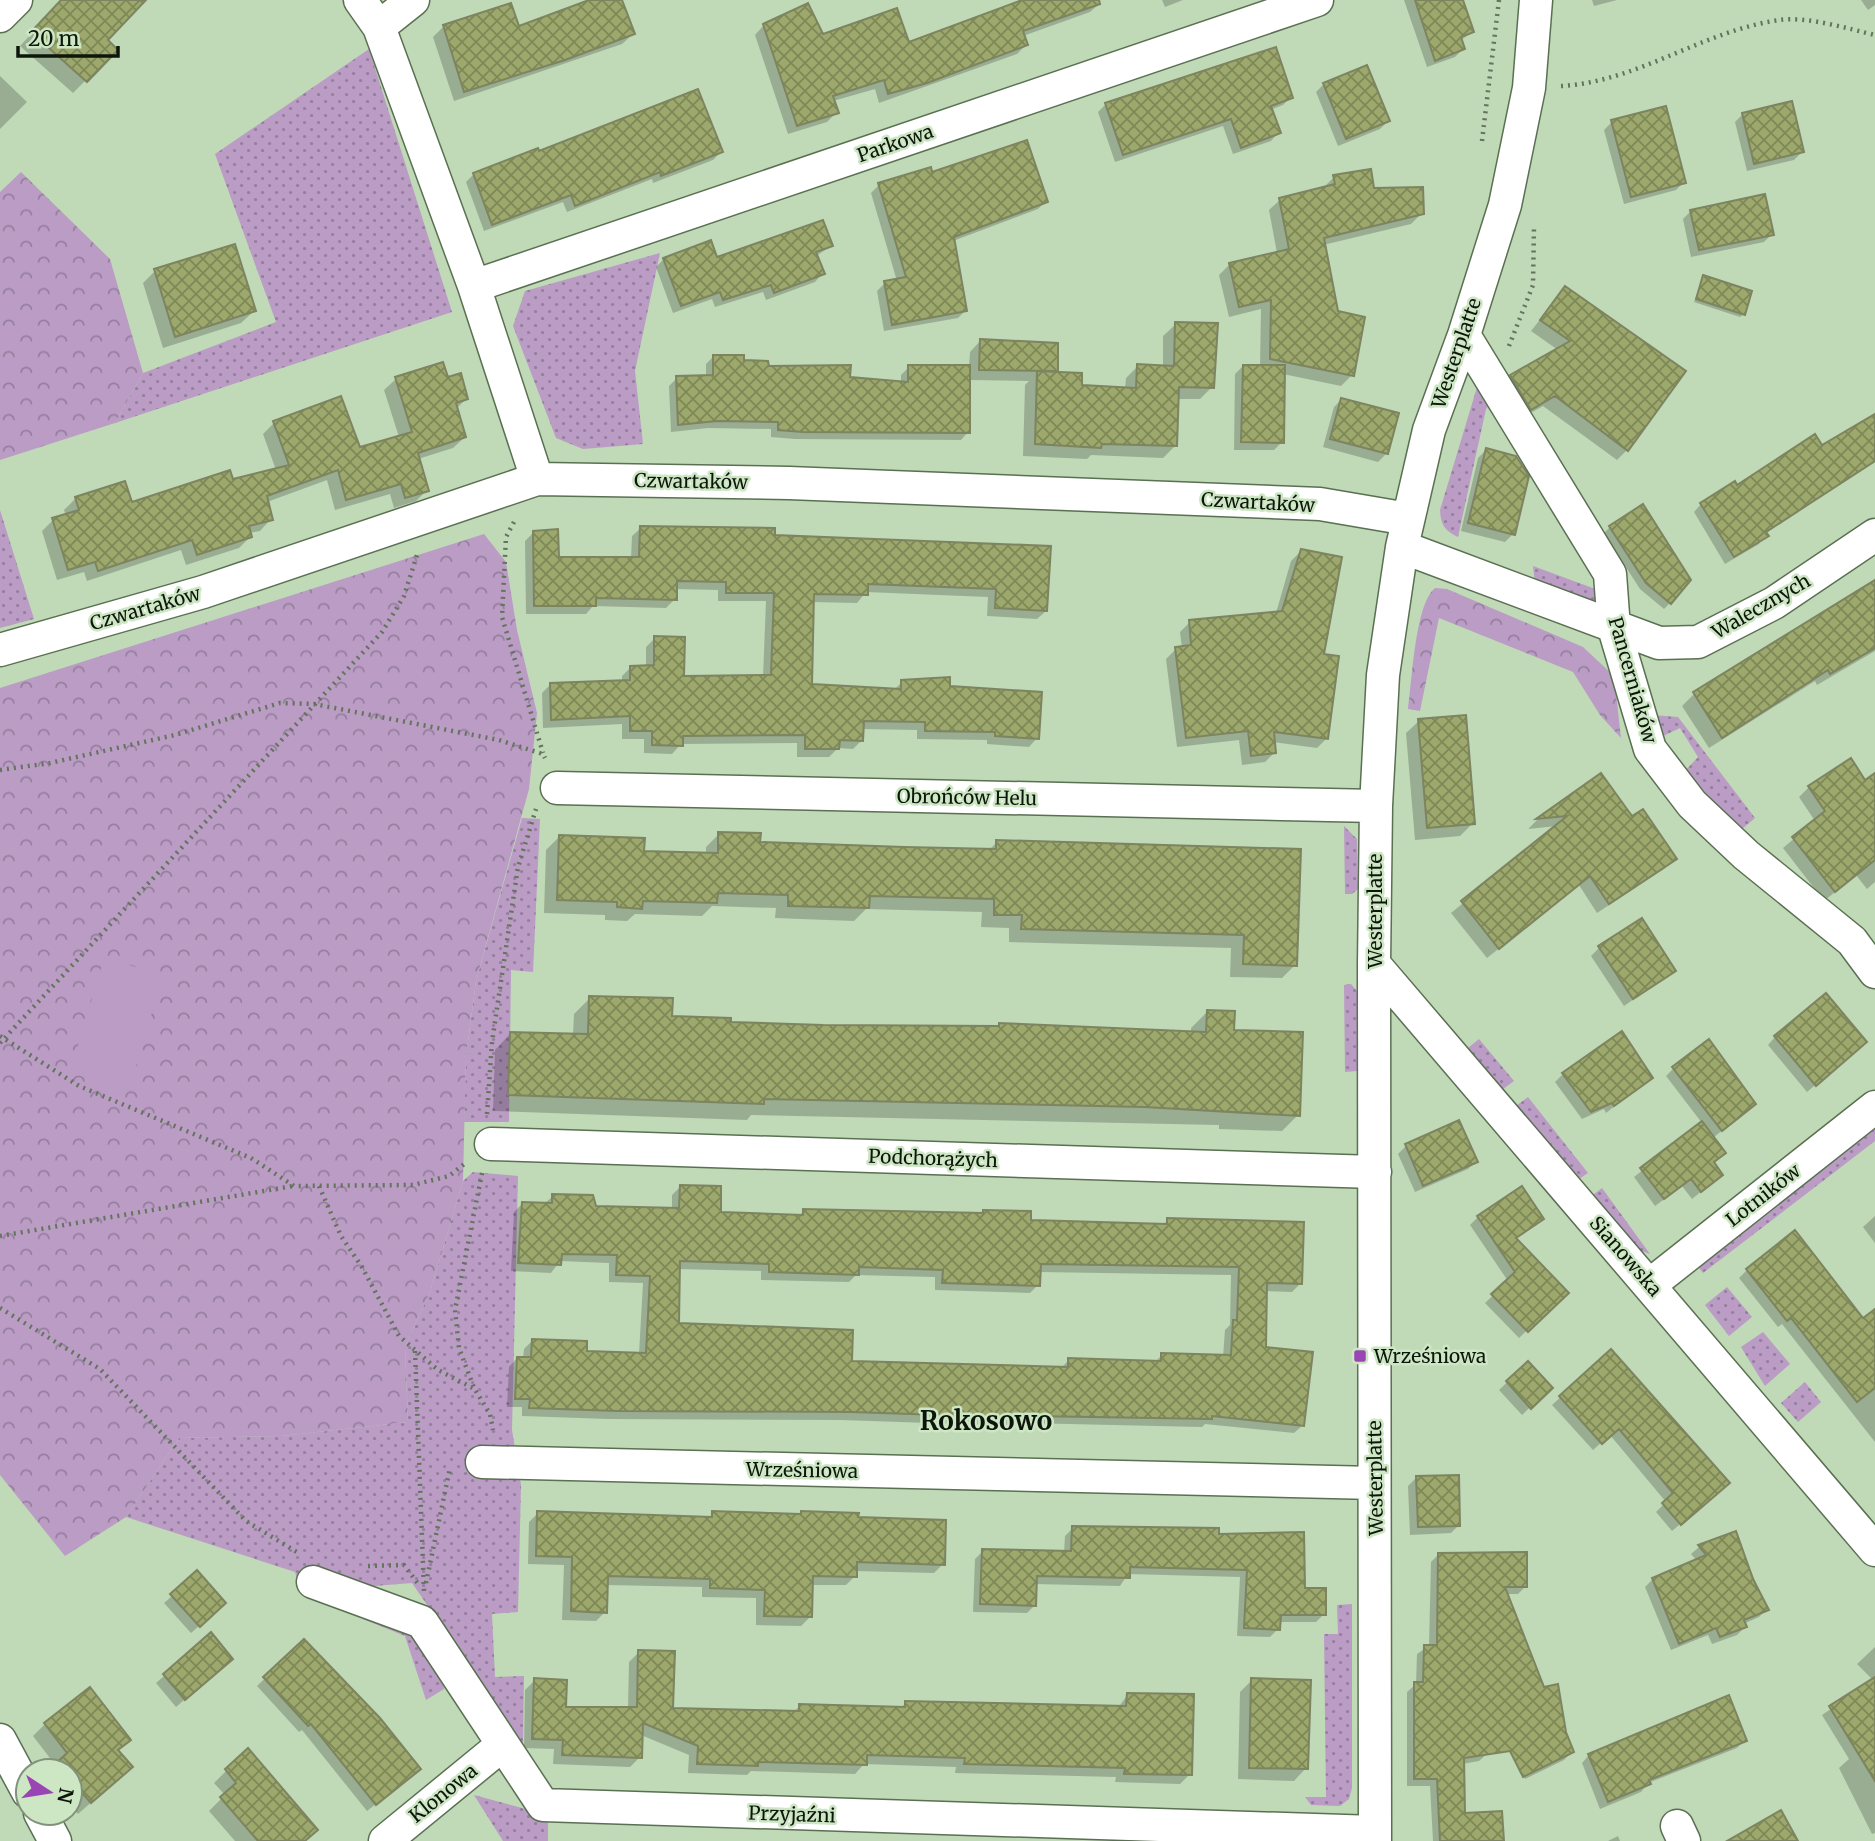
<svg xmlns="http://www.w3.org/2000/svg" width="1875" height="1841" font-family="Merriweather,serif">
<defs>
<pattern id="grass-dots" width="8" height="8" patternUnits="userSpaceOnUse" patternTransform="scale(1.75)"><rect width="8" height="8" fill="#ba9cc5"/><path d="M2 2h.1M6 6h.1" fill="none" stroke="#967e9e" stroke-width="1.8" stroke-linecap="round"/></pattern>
<pattern id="forest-crowns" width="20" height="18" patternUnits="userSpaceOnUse" patternTransform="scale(1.75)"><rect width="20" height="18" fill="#ba9cc5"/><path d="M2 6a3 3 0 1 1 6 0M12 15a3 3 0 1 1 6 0" fill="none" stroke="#967e9e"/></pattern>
<pattern id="building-cross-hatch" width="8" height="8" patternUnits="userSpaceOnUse" patternTransform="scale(1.75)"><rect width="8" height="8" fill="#9da86c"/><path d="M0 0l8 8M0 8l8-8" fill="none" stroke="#7e8857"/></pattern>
</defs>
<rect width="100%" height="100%" fill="#c0d9b7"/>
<path fill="url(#grass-dots)" d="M369 49 452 312 115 423 143 373 276 322 215 154Z
M660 253 635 371 643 444 583 449 556 438 513 326 525 291Z
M1478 384 1491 402 1486 409 1458 537C1444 530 1441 525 1440 510Z
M0 510 34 619 0 628Z
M1533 566 1598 590 1599 611 1535 583Z
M1652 715 1678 717 1755 818 1742 829 1711 806 1683 773 1698 757 1680 728 1661 737Z
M522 818 540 819 533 972 511 970 509 1122H464L466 1057 476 981Z
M1344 826 1357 839 1358 889 1352 894H1345Z
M1351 984 1357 991V1071L1345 1072 1344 985Z
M1479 1039 1514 1081 1503 1089 1468 1048Z
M1528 1097 1588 1173 1579 1179 1516 1106Z
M1875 1123V1141L1703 1273 1696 1264Z
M473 1172 518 1176 512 1430 521 1485 518 1612 492 1614 495 1677 524 1676 523 1744 412 1583 374 1586 352 1614 302 1594 295 1572 126 1517 179 1438 281 1436 408 1422 405 1346 430 1292 463 1181Z
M1602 1188 1650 1254 1636 1249 1593 1195Z
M1727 1287 1752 1317 1729 1336 1705 1305Z
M1763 1332 1790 1364 1765 1386 1741 1347Z
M1805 1382 1821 1402 1798 1422 1781 1403Z
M1352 1604V1788L1349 1799 1340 1806 1311 1805 1305 1797H1326L1324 1634H1338L1337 1605Z
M377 1606C406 1626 442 1650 444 1689L426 1700 405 1636 363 1619Z
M474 1795 548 1815V1841H503Z"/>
<path fill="url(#forest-crowns)" d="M21 172 110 259 143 373 115 423 0 460V192Z
M484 534 506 562 517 630 537 713 529 789 476 981 466 1057 463 1181 430 1292 405 1346 408 1422 281 1436 179 1438 126 1517 65 1556 0 1475V688Z
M1435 588 1447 589 1583 647 1614 676 1621 738 1600 715 1573 672 1439 618 1420 711 1408 709C1412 682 1415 604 1435 588Z"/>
<path fill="#ba9cc5" d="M104 958 163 975 129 1090 70 1073Z"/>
<path fill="#0003" fill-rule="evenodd" d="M63 0H142L106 40 116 50 73 93 20 46Z
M594 0H620L633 34 622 44 454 101 433 37 444 26 518 29Z
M1027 0H1099L1100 3 1090 12 1023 36 1026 45 1017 54 879 103 875 89 833 101 837 112 827 122 788 134 755 35 764 25 822 36 908 44Z
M1162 0H1183L1165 7Z
M1404 0H1462L1472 32 1460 41 1463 49 1455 57 1427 67Z
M1592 0H1617L1594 6Z
M1861 0H1875V5L1868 10Z
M0 76 27 102 0 129Z
M1324 84 1388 121 1380 129 1338 146 1316 92Z
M1291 97 1283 105 1270 110 1278 133 1271 141 1233 154 1223 126 1115 162 1098 112 1106 104Z
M1743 114 1802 152 1794 160 1747 171 1735 122Z
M1612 122 1684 182 1676 190 1624 204 1604 130Z
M721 152 713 160 653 183 652 179 567 212 563 202 484 231 466 182 474 174 538 153Z
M931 174 1046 201 1038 209 953 241 966 310 958 318 884 331 877 291 885 283 897 281 871 193 879 185Z
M1334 177 1373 190 1422 213 1411 224 1323 245 1352 375 1341 386 1283 374 1282 442 1274 450H1234L1235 374 1243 366 1260 367 1261 309 1229 317 1219 275 1230 264 1277 253 1269 210 1280 200 1323 188Z
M1691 211 1772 234 1764 242 1691 257 1683 219Z
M831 246 816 256 822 274 815 282 766 300 763 292 715 307 712 299 673 313 656 267 664 259H716Z
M155 271 254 311 241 323 163 348 143 283Z
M1704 277 1744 314 1740 317 1694 302Z
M1565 288 1627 450 1617 460 1543 406 1520 419 1501 387 1511 377 1558 350 1531 331Z
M1176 324 1212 387 1200 399H1177L1175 446 1163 458 1091 455 1087 459 1023 456 1025 385 1029 381 969 380 968 432 961 440 795 439 771 437V429L708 428 671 432 669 386 677 378 706 377V364L714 356 767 367 901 383V375L909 367H969L970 352 981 340 1056 370 1053 374 1080 387 1125 389 1126 378 1138 366 1163 367V336Z
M442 364 447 379 466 399 456 409 465 437 453 448 418 459 427 490 416 501 394 508 390 494 335 510 327 480 267 502 271 519 260 531 249 533 250 537 239 548 186 565 181 550 87 581 84 572 57 580 42 531 53 520 66 516 64 510 75 499 124 483 131 505 276 470 263 434 274 423 359 450 399 437 384 390 396 379Z
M1342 399 1386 454 1378 462 1323 447 1334 407Z
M1875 416V459L1765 534 1759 544 1725 564 1694 512 1701 504 1822 448Z
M1486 450 1513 534 1505 542 1461 531 1478 458Z
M1610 527 1670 603 1664 609 1640 589 1604 533Z
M641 528 773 537 1049 547 1046 611 1037 619 987 616 988 597 866 592 857 603 812 602 810 686 894 690 902 682 949 687 1037 738 1029 747 987 744V740L917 739V730L862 729 861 741 853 749 838 748 829 757H797V743L681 744 672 754 644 753V739H622V724L543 728 542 693 550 685 622 682V676L631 667H646V647L655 638 683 677H763L766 601H718V590L675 589V599L666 608 593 606 586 614H526L525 541 534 532 558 559H631L632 536Z
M1301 551 1322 655 1327 738 1317 748 1273 742 1275 752 1265 762 1242 765 1239 740 1177 747 1166 659 1176 649 1182 648 1180 632 1190 622 1276 613 1291 561Z
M1875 584V651L1817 685 1815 681 1709 748 1682 706 1694 694Z
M1419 721 1473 823 1460 836 1415 840 1406 733Z
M1600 775 1632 819 1674 858 1664 869 1597 913 1579 885 1487 958 1451 913 1557 826 1528 829 1537 820Z
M1875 776V882L1867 889 1856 875 1824 901 1783 848 1815 821 1799 797 1809 787 1864 783Z
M719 834 758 844 988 851 997 842 1299 851 1295 965 1282 978 1230 977 1231 948 1009 942V928L981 927 982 912 866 909 854 921 775 918 776 908 712 906 702 916 635 914 627 921 605 920V915L544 913 546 850 559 837 642 853 706 855V847Z
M1599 948 1674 971 1624 1006 1591 956Z
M590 998 671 1018 729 1024 997 1028 999 1025 1191 1033V1028L1207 1012 1232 1031 1298 1115 1282 1131 1219 1129V1125L751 1115 747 1120 493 1111 495 1050 511 1033 573 1035 574 1014Z
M1775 1037 1857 1050 1807 1092 1768 1045Z
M1674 1068 1754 1104 1713 1138V1182L1692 1199 1682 1186 1655 1206 1634 1177 1702 1123 1666 1076Z
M1563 1074 1651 1077 1606 1113 1604 1109 1582 1119 1555 1082Z
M1406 1146 1476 1161 1468 1169 1415 1192 1398 1154Z
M681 1186 719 1213 798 1216 804 1211 981 1215 984 1212 1029 1222 1161 1226 1168 1220 1300 1284 1292 1292 1265 1291 1264 1349 1303 1425 1294 1433 1205 1424 1202 1427 1024 1423 1021 1426 841 1420 608 1419 522 1416V1407H507L509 1367 517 1358 523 1359 524 1349 532 1341 585 1353 639 1354 643 1283 609 1282V1263L560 1261 551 1273 511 1271 514 1212 522 1204H544L553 1196 594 1207 672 1210V1195ZM678 1269 761 1271V1280L849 1282 856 1275 935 1277V1290L1030 1293 1038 1285 1039 1272 1231 1275 1230 1325 1225 1330 1223 1357 1162 1355 1154 1363 1069 1360 1061 1368 850 1363 677 1325Z
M1875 1216V1243L1863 1227Z
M1478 1217 1542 1219 1515 1239 1566 1293 1519 1338 1485 1303 1508 1281 1470 1225Z
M1747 1270 1863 1321 1875 1311V1442L1782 1324 1778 1327 1739 1278Z
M1611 1351 1720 1491 1672 1531 1656 1512 1666 1502 1610 1435 1593 1450 1552 1405Z
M1527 1363 1550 1388 1522 1415 1499 1390Z
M1416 1478 1459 1525 1451 1533 1410 1535 1408 1486Z
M538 1513 708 1518 713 1513 799 1516 802 1513 857 1519 943 1564 934 1573 855 1571V1576L846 1585H811L810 1617 801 1626 756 1625V1598L702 1597V1587L606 1585 605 1612 596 1621 562 1620 564 1565 528 1564 529 1522Z
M1073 1528 1218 1535 1324 1614 1316 1622H1279L1278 1629 1270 1637 1237 1636 1240 1577 1128 1574 1120 1586 1035 1584V1605L1027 1613 973 1612 975 1559 983 1551 1064 1553 1065 1536Z
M1735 1533 1767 1609 1759 1617 1743 1624 1745 1627 1737 1635 1712 1644 1708 1635 1671 1650 1645 1587 1653 1579 1697 1561 1691 1554 1699 1547Z
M1439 1554 1526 1586 1518 1594H1506L1572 1752 1564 1760 1525 1779 1484 1700 1487 1754 1479 1761 1462 1764 1463 1815 1502 1841H1433L1430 1786H1407V1692L1416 1684 1417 1654 1429 1646 1431 1562Z
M172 1596 216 1611 191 1633 164 1603Z
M211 1635 223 1666 176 1707 156 1683Z
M304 1641 411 1776 367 1811 302 1730 299 1732 257 1686Z
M1875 1647V1833L1872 1834 1839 1768 1849 1759 1822 1715 1873 1680 1857 1664Z
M639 1652 671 1709 793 1712 800 1706 900 1708 906 1703 1118 1708 1128 1694 1190 1774 1180 1784 1115 1782 1116 1777 955 1773 956 1767 864 1764 855 1774 751 1771 747 1775 688 1773 689 1755 641 1735 640 1757 630 1767 553 1764 554 1749 524 1748 525 1690 535 1680 565 1708H628L629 1662Z
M1252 1680 1306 1768 1294 1781 1238 1779 1240 1692Z
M45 1724 129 1740 117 1752 118 1779 78 1814 70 1805V1771H50L56 1766 33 1736Z
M1745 1740 1737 1748 1648 1783 1641 1792 1600 1809 1582 1763 1589 1755Z
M226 1771 305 1841H235L209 1811 225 1795 214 1783Z
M1618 1836 1620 1841H1608Z"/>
<path fill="url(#building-cross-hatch)" stroke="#7d8460" stroke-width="2" fill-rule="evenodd" d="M61 0H146L108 40 118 50 87 82 31 32Z
M589 0H622L635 34 565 60 464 92 443 25 511 3 519 26Z
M1022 0H1099L1100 4 1023 31 1028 45 927 83 888 94 884 80 833 96 839 113 797 126 763 24 808 3 823 34 897 8 909 42Z
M1415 0H1463L1474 32 1461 37 1465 49 1435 61Z
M1276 47 1293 98 1271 106 1281 133 1241 148 1231 119 1123 155 1105 103Z
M1367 65 1390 121 1346 139 1323 83Z
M698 89 723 152 661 176 660 172 575 206 571 195 492 225 473 173 538 148 539 151Z
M1792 101 1804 152 1754 164 1742 113Z
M1666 106 1686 183 1631 197 1611 120Z
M1027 140 1048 202 954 237 967 311 892 325 884 281 906 277 878 183 931 167 932 172Z
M1371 169 1374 188 1423 187 1424 214 1324 238 1338 311 1365 317 1354 376 1270 359 1271 300 1239 307 1229 263 1289 249 1279 198 1335 184 1333 175Z
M1765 194 1774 235 1699 250 1690 210Z
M823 220 833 246 816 252 825 274 774 293 771 285 723 300 720 292 681 306 663 258 711 240 717 257Z
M235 244 256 311 175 337 154 269Z
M1703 275 1752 291 1745 315 1696 299Z
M1565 286 1686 371 1628 451 1555 396 1531 410 1510 375 1570 341 1540 320Z
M1175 322 1218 323 1214 388 1179 387 1177 446 1102 444 1101 448 1035 444 1037 371 1082 373V385L1136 388 1137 364 1174 366Z
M980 339 1058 343V371L979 370Z
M713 355H744V360L768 361 769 366 851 365 850 377 908 382V365H970V433L803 432 778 430V422L717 421 678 425 676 376 713 375Z
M443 362 448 377 461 373 468 399 456 403 466 437 418 453 429 491 405 498 401 484 346 500 338 470 267 496 273 520 249 526 252 537 197 555 192 540 98 571 95 562 68 570 52 518 79 510 75 497 125 481 132 502 230 470 233 479 289 465 273 421 341 396 360 447 412 432 395 377Z
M1243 365H1285L1284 443 1241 442Z
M1341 398 1399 413 1388 454 1330 439Z
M1875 414V461L1766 532 1769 536 1734 557 1700 503 1735 481 1737 485 1815 434 1822 445Z
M1486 448 1516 456 1529 476 1515 535 1468 523Z
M1643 504 1691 580 1671 604 1646 583 1609 526Z
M640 526 775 528V535L1051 546 1047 611 995 608 996 589 868 584V595L814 594 812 684 901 689V680L950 677V686L1042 692 1039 739 995 736V732L925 731V722L864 721 863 741 840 740 839 749H805V735L683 736V746L652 745V731H630V716L551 720 550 683 630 680V666L654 665V636L685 637 684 676 771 675 774 593H726V582L677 581V600L596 598V606H534L533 531 558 529 559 557H639Z
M1301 549 1342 557 1324 654 1339 656 1328 739 1274 732 1276 753 1251 756 1248 731 1186 738 1175 647 1191 645 1189 620 1282 611Z
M1875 580V648L1830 674 1828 670 1722 738 1693 692Z
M1466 715 1475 824 1427 828 1418 719Z
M1851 758 1865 780 1875 773V860L1835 892 1792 837 1825 811 1808 786Z
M1601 773 1632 816 1643 809 1677 859 1609 904 1590 876 1499 949 1461 901 1567 816 1536 819Z
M718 832 761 833 760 842 904 847 996 849V840L1301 849 1297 966 1243 964 1244 935 1021 929 1022 915H994V899L870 896 869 908 788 906V895L718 893 717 903 643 901 642 909 617 907V902L557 900 559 835 645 838 644 851 718 853Z
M1642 918 1676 971 1633 999 1598 946Z
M1826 993 1867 1042 1816 1086 1774 1036Z
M589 996 673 998 672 1016 731 1018V1022L823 1025 999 1026V1023L1206 1032 1207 1010 1235 1011 1234 1030 1303 1032 1300 1116 1145 1107 764 1099V1104L508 1095 510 1032 588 1034Z
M1622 1031 1653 1078 1614 1106 1612 1103 1591 1112 1562 1073Z
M1709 1039 1756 1104 1722 1131 1672 1067Z
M1459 1120 1478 1162 1423 1186 1405 1144Z
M1702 1121 1726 1153 1714 1162 1723 1175 1701 1192 1691 1179 1664 1199 1640 1168Z
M680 1185 721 1186V1212L803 1215V1209L983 1213V1210L1031 1211V1220L1167 1224V1218L1304 1222 1302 1284 1267 1283 1266 1347 1313 1352 1304 1426 1212 1416V1419L1031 1416V1418L851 1412 618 1411 529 1408 530 1399H515L517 1357H531L532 1339 587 1341V1351L646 1353 650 1276 616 1275 617 1255 562 1254 561 1265 518 1263 522 1202 552 1203V1194L593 1195 596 1206 679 1208ZM680 1261 769 1264V1272L859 1275V1267L943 1270 942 1283 1040 1286 1041 1264 1239 1267 1237 1320H1233L1231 1355 1161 1353V1361L1068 1358V1367L852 1361 853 1330 679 1323Z
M1522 1186 1544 1219 1516 1238 1569 1293 1528 1332 1491 1294 1515 1272 1477 1216Z
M1795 1230 1863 1318 1875 1309V1388L1857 1402 1791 1318 1787 1321 1746 1269Z
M1611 1349 1730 1483 1681 1525 1662 1503 1673 1493 1619 1429 1602 1444 1559 1396Z
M1528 1361 1553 1388 1531 1409 1506 1381Z
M1459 1475 1460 1526 1418 1527 1416 1476Z
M537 1511 712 1517V1511L801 1514V1511L859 1513 858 1517 946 1520 945 1565 857 1562V1577L813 1576 812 1617 764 1616 765 1590 710 1588V1579L608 1576 607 1613 571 1611 572 1557 536 1556Z
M1072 1526 1219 1528V1534L1304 1532 1305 1588H1326V1615H1281L1280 1630 1244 1628 1247 1570 1130 1567V1578L1037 1576 1036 1606 980 1604 982 1549 1071 1551Z
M1736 1531 1753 1579 1769 1610 1744 1620 1747 1627 1720 1637 1716 1628 1679 1644 1652 1578 1706 1555 1698 1545Z
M1527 1552V1587H1505L1544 1687 1558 1684 1566 1732 1574 1752 1523 1777 1510 1751 1464 1758 1465 1813 1502 1811 1504 1841H1440L1437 1779H1414V1682H1423L1424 1645H1437L1438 1553Z
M197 1570 226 1603 200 1627 170 1594Z
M211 1632 233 1659 185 1700 163 1674Z
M304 1639 380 1718 421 1769 376 1805 311 1724 308 1726 263 1677Z
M638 1650 675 1651 673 1708 799 1711V1704L905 1707V1701L1126 1706 1127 1693 1194 1694 1192 1775 1124 1774 1125 1768 964 1764 965 1758 867 1755V1765L758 1762V1766L697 1764 698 1746 643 1723 642 1758 562 1755 563 1740 532 1739 534 1678 567 1680 566 1707H637Z
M1875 1677V1781L1829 1706Z
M1251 1678 1311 1680 1308 1769 1249 1768Z
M90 1687 131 1740 118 1750 133 1767 91 1803 70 1779V1771H63L56 1763 67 1753 44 1723Z
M1729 1695 1747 1741 1649 1780 1651 1784 1608 1802 1588 1754Z
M248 1748 318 1830 305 1841H258L220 1797 236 1783 225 1769Z
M1781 1810 1798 1841H1727Z"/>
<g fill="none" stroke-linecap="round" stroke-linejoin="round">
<defs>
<path id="minor" d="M360 0 379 27 474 286 537 479
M0 16 16 0
M379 27 413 0
M474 286 1317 0
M1464 335 1610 574 1614 628 1650 749 1692 804 1746 855 1852 941 1875 972
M1402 547 1659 643 1698 642 1774 603 1875 535
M0 650 203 592 537 479 789 483 1320 504 1408 519
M557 788 1376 806
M1374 964 1875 1550
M491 1144 1375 1172
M1651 1284 1875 1107
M482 1462 1374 1483
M313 1582 422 1622 543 1805 1375 1832
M0 1740 28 1792
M40 1813 55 1841
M1677 1826 1684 1841
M385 1841 501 1746
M1375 1841 1374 964 1376 806 1383 675 1402 547 1429 430 1464 335 1505 205 1529 88 1536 0"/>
</defs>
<use href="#minor" stroke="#5a7052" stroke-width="35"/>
<path stroke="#63745d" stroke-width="4.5" stroke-dasharray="2 5" stroke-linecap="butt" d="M1561 86C1638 82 1704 30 1780 20 1807 16 1849 29 1875 35
M1482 141 1499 0
M1509 346 1533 285 1534 227
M514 522 506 537 502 617 543 753
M0 770 50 763 175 735 280 703 314 704 499 740 543 754 545 758
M0 1036 79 1086 251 1158 294 1186 413 1185 449 1176 467 1162
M0 1043 382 632 404 596 417 555
M487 1114 492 1042 518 867 536 809
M482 1173 455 1310 459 1348 474 1388 490 1414 493 1430
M319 1186 341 1236 362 1267 399 1336 438 1370 473 1388
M0 1236 293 1186
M0 1308 100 1369 246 1521 300 1554
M415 1351 424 1591
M368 1566 404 1565 419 1585
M426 1583 450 1468"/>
<use href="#minor" stroke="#fff" stroke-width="32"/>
</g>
<rect fill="#9945b4" stroke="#cde6c4" stroke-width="2.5" x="1353" y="1349" width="14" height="14" rx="3.5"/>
<g text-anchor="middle" stroke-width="5" stroke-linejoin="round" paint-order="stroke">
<g font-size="19" fill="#0d160a" stroke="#cde6c4">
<text transform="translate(895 143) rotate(-19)" y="7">Parkowa</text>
<text transform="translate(1456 353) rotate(-71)" y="7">Westerplatte</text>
<text transform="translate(691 481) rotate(1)" y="7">Czwartaków</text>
<text transform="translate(1258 502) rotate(3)" y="7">Czwartaków</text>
<text transform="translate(1761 606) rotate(-30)" y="7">Walecznych</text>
<text transform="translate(145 608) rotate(-16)" y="7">Czwartaków</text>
<text transform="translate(1633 680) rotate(74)" y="7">Pancerniaków</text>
<text transform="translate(967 797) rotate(1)" y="7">Obrońców Helu</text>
<text transform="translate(1375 911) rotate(-90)" y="7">Westerplatte</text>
<text transform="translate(933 1158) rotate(2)" y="7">Podchorążych</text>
<text transform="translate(1763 1195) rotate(-38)" y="7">Lotników</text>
<text transform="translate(1626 1256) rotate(49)" y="7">Sianowska</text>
<text transform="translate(802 1470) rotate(1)" y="7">Wrześniowa</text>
<text transform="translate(1375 1478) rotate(-91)" y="7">Westerplatte</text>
<text transform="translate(443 1793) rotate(-39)" y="7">Klonowa</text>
<text transform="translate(792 1814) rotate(2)" y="7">Przyjaźni</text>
</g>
<g font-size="19" fill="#0d160a" stroke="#cde6c4" text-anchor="start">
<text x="1374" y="1363">Wrześniowa</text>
</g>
<g font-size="26" font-weight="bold" fill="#0d160a" stroke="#cde6c4">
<text x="986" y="1430">Rokosowo</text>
</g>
</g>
<g transform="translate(49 1792) rotate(102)"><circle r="33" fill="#cde6c4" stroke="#80937a" stroke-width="2"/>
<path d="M0-5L12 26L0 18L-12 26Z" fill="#9945b4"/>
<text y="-10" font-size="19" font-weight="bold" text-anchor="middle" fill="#0d160a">N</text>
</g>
<path d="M18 46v10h100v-10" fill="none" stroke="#0d160a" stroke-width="3.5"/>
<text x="28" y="46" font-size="21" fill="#0d160a" stroke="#cde6c4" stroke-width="5" paint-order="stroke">20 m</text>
</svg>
